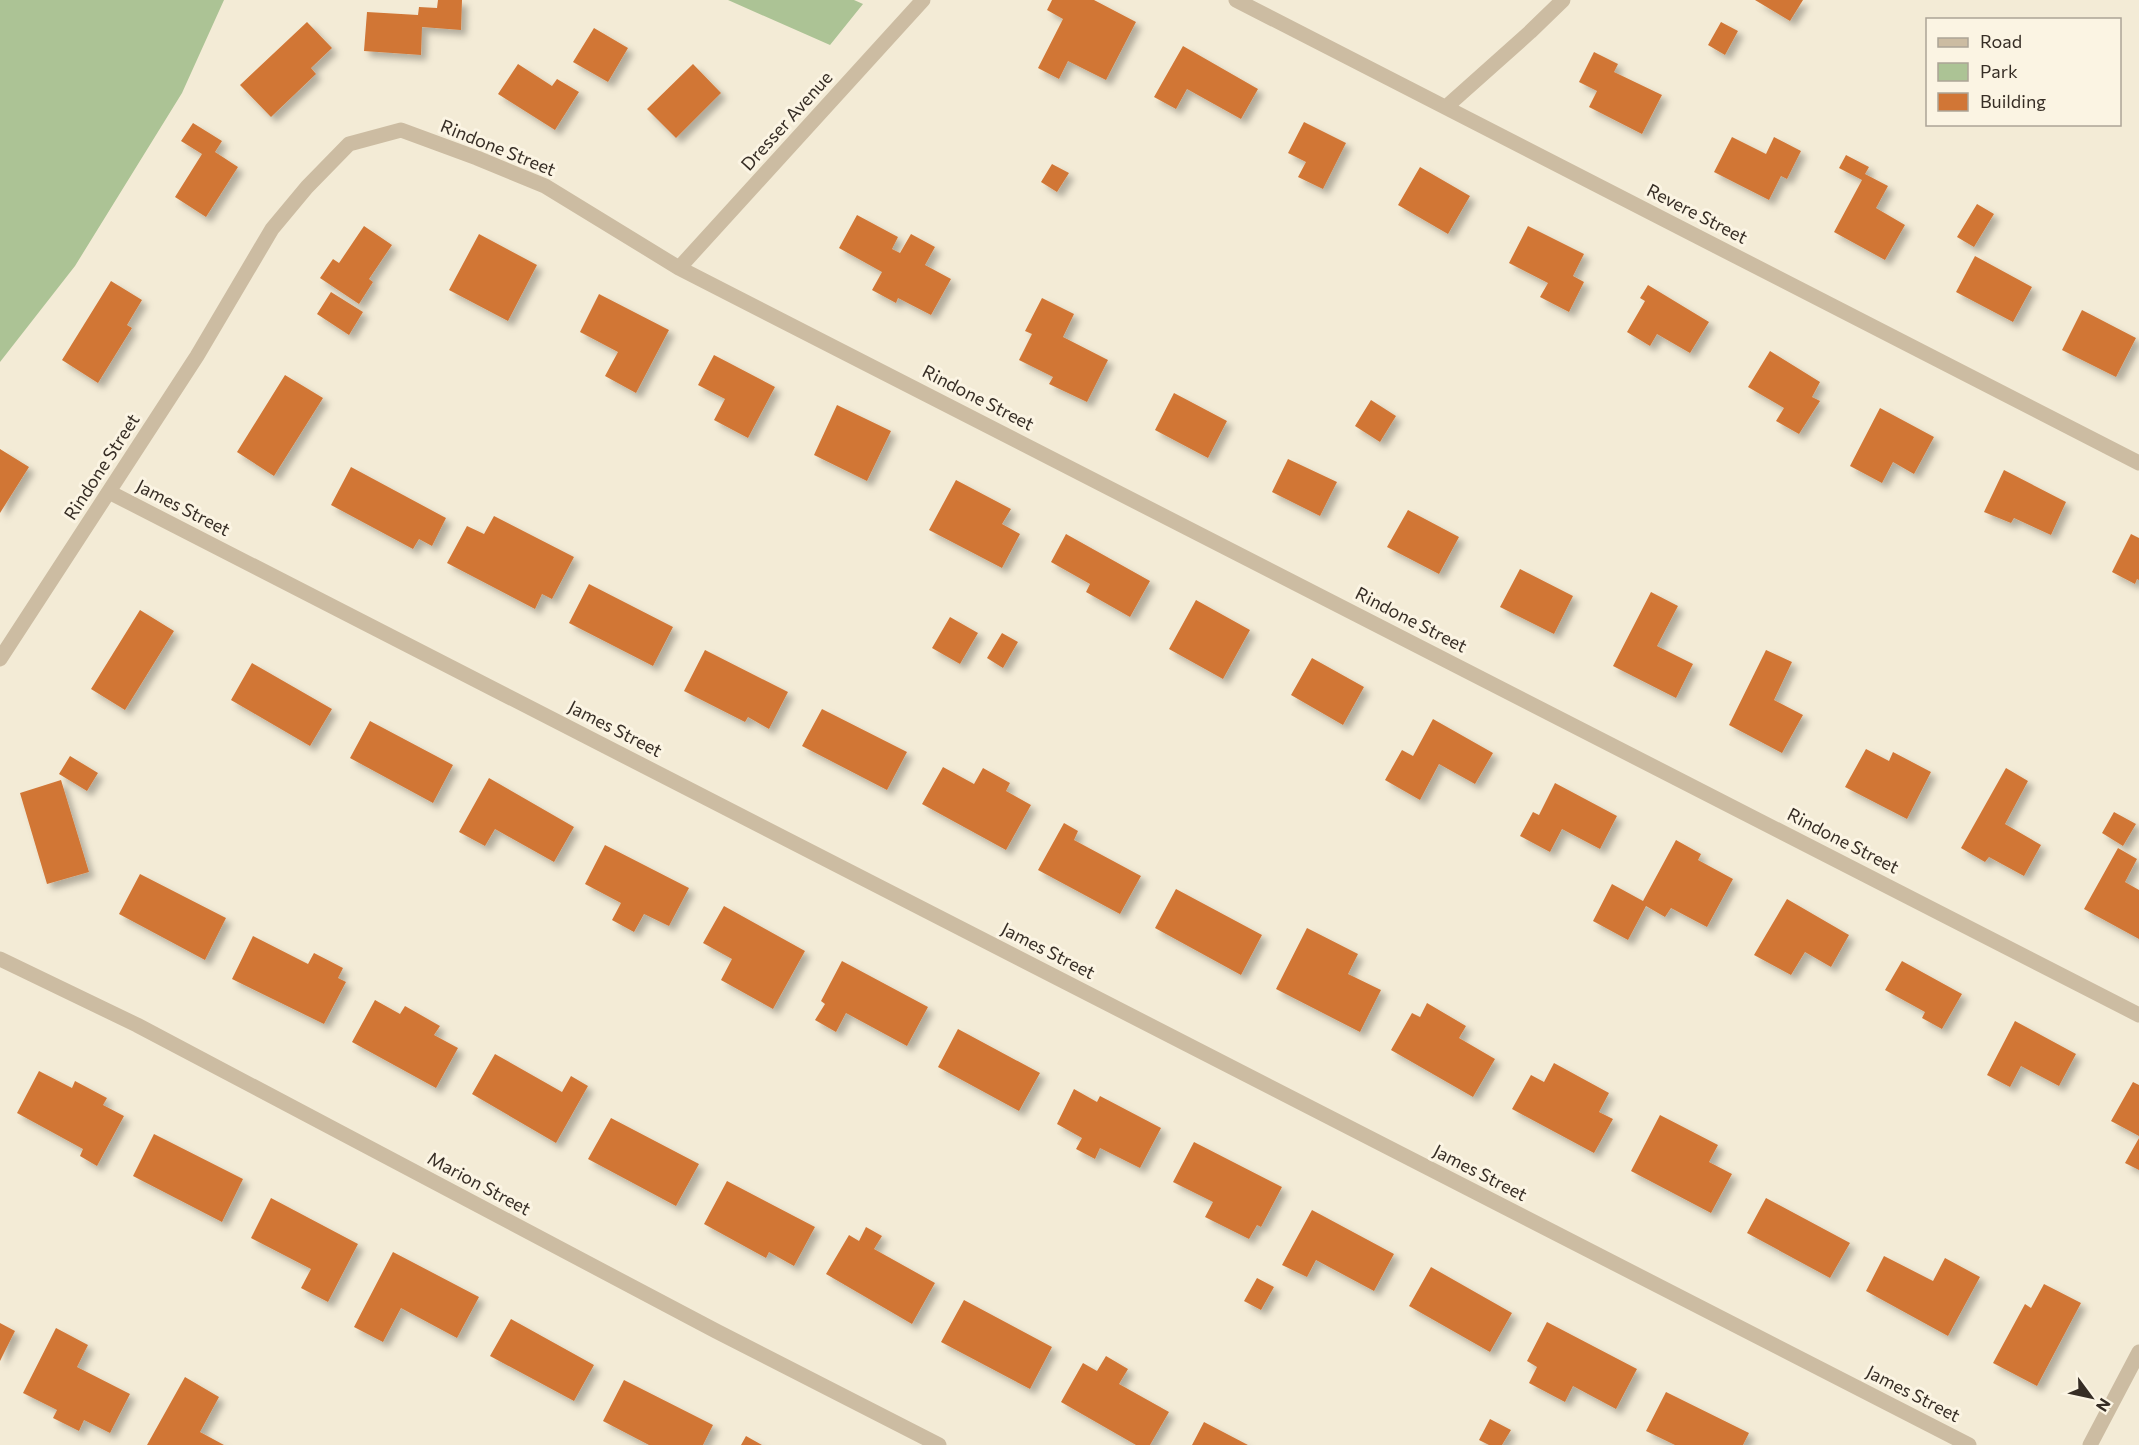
<svg xmlns="http://www.w3.org/2000/svg" width="2139" height="1445" font-family="Commissioner,sans-serif">
<defs>
<filter id="shadow"><feDropShadow dx="5.5" dy="5.5" stdDeviation="3" flood-color="#0004"/></filter>
</defs>
<rect width="100%" height="100%" fill="#f3ebd6"/>
<path fill="#acc395" d="M0 0H224L182 93 75 266 0 362Z
M728 0H854L863 4 830 45Z"/>
<path fill="#d17636" filter="url(#shadow)" d="M438 0H462L461 30 422 27 421 55 364 51 367 12 418 15 419 7 437 8Z
M1052 0H1094L1136 22 1106 80 1068 61 1059 79 1038 68 1063 19 1047 10Z
M1755 0H1803L1790 21Z
M307 22 332 48 311 68 316 74 271 117 240 85Z
M1721 22 1738 31 1725 55 1708 45Z
M594 28 628 48 608 82 573 62Z
M1183 46 1258 89 1241 119 1187 89 1176 109 1154 97Z
M1594 52 1618 64 1614 72 1662 95 1642 134 1589 107 1597 91 1579 82Z
M518 64 552 86 557 79 579 92 555 130 498 94Z
M693 64 721 93 676 138 647 109Z
M1304 122 1346 143 1323 189 1298 177 1306 162 1288 153Z
M193 123 222 141 215 152 238 167 206 217 175 197 202 154 181 141Z
M1732 137 1766 154 1774 137 1801 151 1787 179 1781 176 1769 200 1714 172Z
M1846 155 1869 167 1865 174 1888 186 1876 208 1905 225 1885 260 1834 232 1862 180 1839 168Z
M1052 164 1069 173 1057 192 1041 182Z
M1420 167 1470 196 1448 234 1398 205Z
M1977 204 1994 214 1974 247 1957 237Z
M857 215 898 237 892 249 900 253 911 234 935 247 925 265 951 279 931 315 898 298 896 303 872 290 882 272 839 248Z
M364 226 392 245 369 279 373 282 359 304 320 278 333 259 339 263Z
M1528 226 1584 254 1573 276 1584 282 1569 312 1540 297 1548 283 1509 263Z
M479 234 537 265 508 321 449 290Z
M1975 256 2032 287 2013 322 1956 292Z
M111 281 142 300 127 325 132 328 98 383 62 360Z
M1648 285 1709 322 1690 353 1657 334 1650 346 1627 332 1645 301 1640 298Z
M331 292 363 312 349 335 317 314Z
M599 294 669 330 636 393 605 376 618 352 580 332Z
M1042 298 1074 314 1063 337 1108 360 1087 402 1049 384 1053 377 1019 360 1032 334 1025 331Z
M2082 310 2136 338 2116 377 2062 350Z
M1770 351 1820 382 1812 397 1820 401 1799 434 1776 421 1784 408 1748 387Z
M714 355 775 387 748 438 714 420 725 399 698 385Z
M285 375 323 398 274 476 237 452Z
M1174 393 1227 421 1208 458 1155 430Z
M1371 400 1396 416 1380 442 1355 426Z
M837 405 891 431 867 481 814 455Z
M1880 408 1934 437 1914 474 1893 462 1882 483 1850 466Z
M0 449 29 467 0 513Z
M1288 459 1337 482 1320 516 1272 492Z
M351 467 446 518 432 546 419 539 413 549 331 505Z
M2004 470 2066 502 2051 535 2014 518 2011 523 1984 512Z
M956 480 1011 509 1002 524 1020 534 1002 568 929 530Z
M1408 510 1459 537 1439 574 1387 547Z
M494 516 574 557 552 599 542 594 535 609 447 563 467 526 484 534Z
M1066 534 1150 581 1130 617 1086 592 1090 584 1051 562Z
M2131 534 2139 538V580L2137 579 2135 584 2112 572Z
M1520 569 1573 596 1554 634 1500 607Z
M589 584 673 627 653 666 569 623Z
M1651 592 1678 606 1657 646 1693 664 1676 698 1613 666Z
M1196 600 1250 630 1223 679 1169 649Z
M140 610 174 631 125 710 91 689Z
M950 617 978 633 960 664 932 648Z
M1002 633 1018 642 1003 668 987 658Z
M705 650 788 692 769 729 748 717 745 722 684 691Z
M1766 650 1792 662 1774 700 1803 715 1782 753 1729 725Z
M1312 658 1364 687 1343 725 1291 695Z
M252 663 332 709 310 746 231 700Z
M822 709 907 752 887 790 802 746Z
M1433 719 1493 753 1475 784 1439 764 1420 800 1385 780 1402 750 1413 756Z
M370 721 453 765 433 803 350 758Z
M1866 749 1889 761 1893 752 1931 772 1907 819 1845 787Z
M70 756 98 773 87 791 59 774Z
M943 767 974 784 983 768 1010 783 1006 791 1031 805 1006 850 922 804Z
M2006 768 2028 781 2005 824 2041 845 2024 876 1989 857 1985 862 1961 848Z
M489 778 574 827 554 862 495 829 485 846 459 832Z
M61 780 89 872 47 884 20 793Z
M1555 783 1617 816 1600 849 1562 829 1550 852 1520 836 1533 812 1539 815Z
M2114 812 2136 824 2123 846 2102 833Z
M1064 823 1078 831 1074 840 1141 876 1120 914 1038 870Z
M1676 840 1701 854 1698 860 1733 879 1707 927 1671 908 1665 917 1646 906 1628 940 1593 921 1612 884 1643 901Z
M605 845 689 888 669 926 644 914 634 932 612 920 621 903 585 884Z
M2118 848 2137 859 2125 882 2139 890V939L2084 909Z
M140 874 226 918 205 960 119 914Z
M1176 889 1262 935 1241 975 1155 928Z
M1787 899 1849 935 1831 967 1805 952 1791 975 1754 955Z
M724 906 805 951 773 1009 721 980 732 959 703 943Z
M1307 928 1358 954 1348 974 1381 990 1360 1032 1276 989Z
M253 936 308 964 314 953 343 968 338 978 346 982 324 1024 232 979Z
M842 961 928 1007 907 1046 846 1013 836 1032 815 1020 825 1004 821 1001Z
M1902 961 1962 994 1942 1029 1922 1018 1925 1012 1885 990Z
M375 1000 400 1014 405 1006 440 1026 434 1035 458 1048 436 1088 352 1042Z
M1427 1003 1466 1026 1459 1038 1495 1059 1473 1097 1391 1050 1412 1013 1420 1017Z
M2015 1021 2076 1054 2059 1086 2021 1066 2010 1087 1987 1075Z
M958 1029 1040 1073 1019 1111 938 1067Z
M495 1054 562 1092 571 1076 588 1086 556 1143 472 1094Z
M1554 1063 1609 1093 1599 1112 1613 1119 1594 1153 1512 1109 1531 1075 1544 1082Z
M39 1071 72 1088 75 1081 107 1098 103 1105 124 1116 97 1166 80 1156 83 1149 17 1113Z
M2133 1082 2139 1085V1136L2111 1121Z
M1074 1089 1097 1102 1100 1096 1161 1128 1140 1168 1100 1148 1095 1159 1076 1149 1082 1138 1057 1124Z
M1660 1115 1718 1145 1709 1162 1732 1174 1711 1213 1631 1171Z
M611 1118 699 1164 676 1206 588 1159Z
M154 1134 243 1179 222 1222 133 1176Z
M2139 1138V1170L2125 1163Z
M1194 1142 1282 1187 1261 1227 1257 1225 1249 1239 1205 1217 1213 1202 1173 1182Z
M727 1181 815 1227 794 1266 769 1252 766 1258 704 1224Z
M271 1198 358 1244 328 1302 301 1288 311 1269 251 1238Z
M1766 1198 1850 1243 1830 1278 1747 1233Z
M1312 1210 1394 1254 1374 1291 1316 1260 1307 1277 1282 1265Z
M866 1227 882 1236 874 1249 935 1283 912 1324 826 1274 849 1235 859 1241Z
M393 1252 479 1297 457 1338 401 1308 383 1342 354 1327Z
M1884 1256 1933 1281 1945 1258 1980 1277 1948 1336 1866 1291Z
M1431 1267 1512 1313 1490 1352 1409 1306Z
M1257 1278 1274 1287 1261 1310 1244 1301Z
M2044 1284 2081 1303 2037 1386 1993 1363 2025 1304 2031 1308Z
M964 1300 1052 1347 1030 1389 941 1342Z
M511 1319 594 1365 574 1401 490 1356Z
M1547 1322 1637 1369 1616 1409 1573 1386 1565 1402 1529 1383 1537 1367 1527 1361Z
M0 1323 15 1331 0 1361Z
M56 1328 88 1345 77 1367 130 1394 110 1433 84 1420 79 1431 53 1418 57 1410 23 1393Z
M1106 1356 1128 1369 1119 1384 1169 1412 1150 1445H1136L1061 1402 1083 1363 1097 1371Z
M185 1377 219 1397 200 1432 224 1445H147Z
M624 1380 713 1425 703 1445H649L603 1421Z
M1666 1392 1749 1433 1743 1445H1675L1646 1431Z
M1490 1419 1511 1430 1502 1445H1489L1479 1440Z
M1204 1422 1248 1445H1192Z
M746 1436 762 1445H741Z"/>
<g fill="none" stroke-linecap="round" stroke-linejoin="round">
<path stroke="#ccbca2" stroke-width="15" d="M1236 0 2139 463
M1446 107 1530 32 1563 0
M679 268 923 0
M109 492 1969 1445
M0 659 197 356 272 229 307 187 349 144 401 130 477 158 545 186 679 268 2139 1015
M0 959 137 1025 716 1331 939 1445
M2090 1445 2139 1352"/>
</g>
<g text-anchor="middle" stroke-width="6" stroke-linejoin="round" paint-order="stroke">
<g font-size="18" fill="#362d25" stroke="#fbf4e3">
<text transform="translate(787 121) rotate(-48)" y="6">Dresser Avenue</text>
<text transform="translate(498 148) rotate(22)" y="6">Rindone Street</text>
<text transform="translate(1697 214) rotate(27)" y="6">Revere Street</text>
<text transform="translate(978 398) rotate(27)" y="6">Rindone Street</text>
<text transform="translate(102 467) rotate(-57)" y="6">Rindone Street</text>
<text transform="translate(183 508) rotate(27)" y="6">James Street</text>
<text transform="translate(1411 620) rotate(27)" y="6">Rindone Street</text>
<text transform="translate(615 729) rotate(27)" y="6">James Street</text>
<text transform="translate(1843 841) rotate(27)" y="6">Rindone Street</text>
<text transform="translate(1048 951) rotate(27)" y="6">James Street</text>
<text transform="translate(1480 1173) rotate(27)" y="6">James Street</text>
<text transform="translate(479 1184) rotate(28)" y="6">Marion Street</text>
<text transform="translate(1913 1394) rotate(27)" y="6">James Street</text>
</g>
</g>
<rect x="1926" y="18" width="195" height="108" fill="#fbf4e3" stroke="#aca497" stroke-width="1.5"/>
<rect x="1938" y="38" width="30" height="9" fill="#ccbca2" stroke="#aca497" stroke-width="1.5"/>
<text x="1980" y="48" font-size="18" fill="#362d25">Road</text>
<rect x="1938" y="63" width="30" height="18" fill="#acc395" stroke="#aca497" stroke-width="1.5"/>
<text x="1980" y="78" font-size="18" fill="#362d25">Park</text>
<rect x="1938" y="93" width="30" height="18" fill="#d17636" stroke="#aca497" stroke-width="1.5"/>
<text x="1980" y="108" font-size="18" fill="#362d25">Building</text>
<g transform="translate(2091 1397) rotate(123)" stroke="#fbf4e3" stroke-width="4.5" paint-order="stroke">
<path d="M0-4.5L10 22L0 15L-10 22Z" fill="#362d25"/>
<text y="-9" font-size="16" font-weight="bold" text-anchor="middle" fill="#362d25">N</text>
</g>
</svg>
